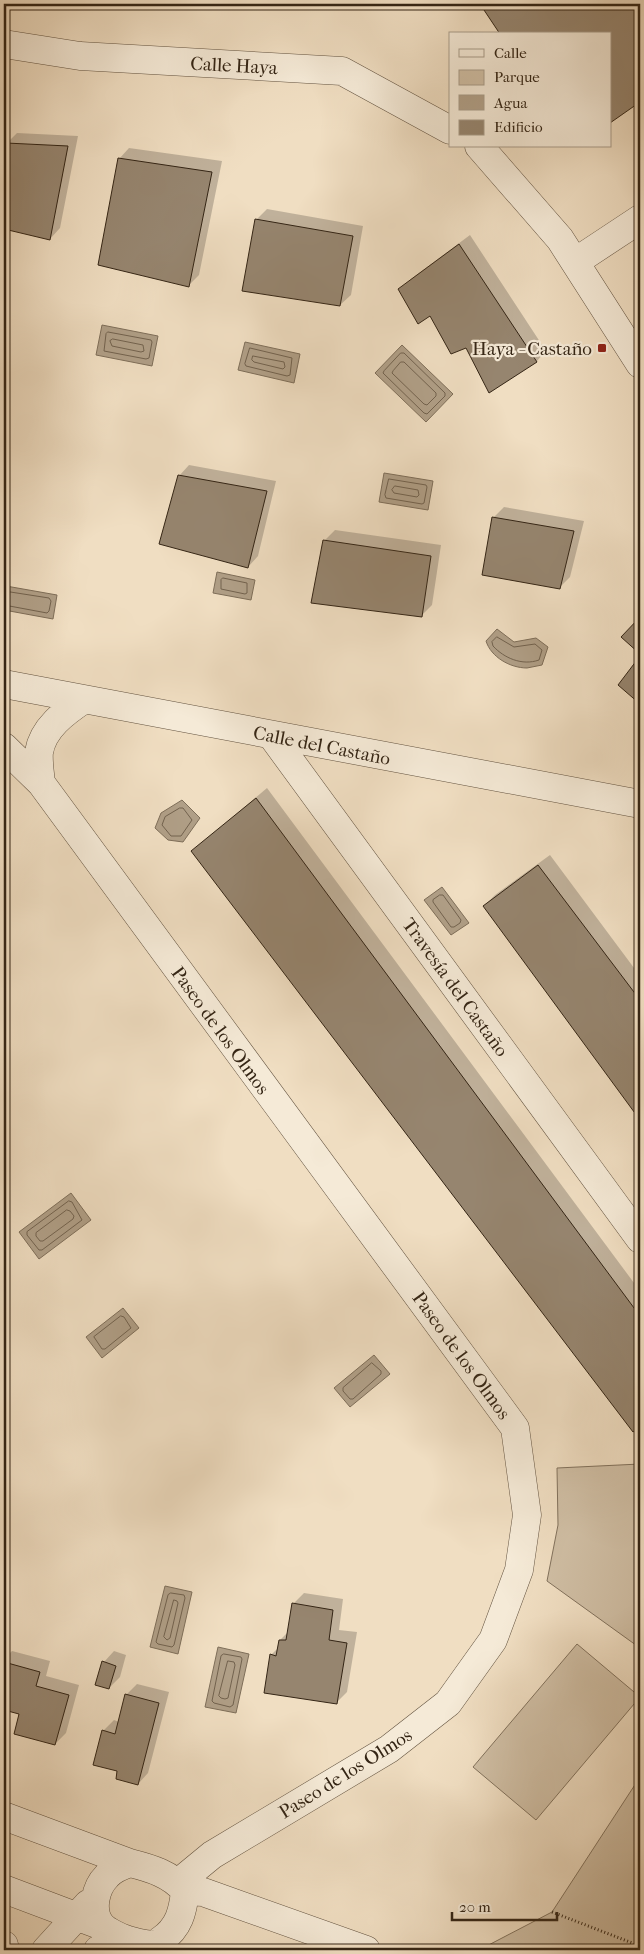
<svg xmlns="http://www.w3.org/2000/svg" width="644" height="1954" font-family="'IM FELL French Canon',serif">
<rect width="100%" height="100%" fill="#f0dec2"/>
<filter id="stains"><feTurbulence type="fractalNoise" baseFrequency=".004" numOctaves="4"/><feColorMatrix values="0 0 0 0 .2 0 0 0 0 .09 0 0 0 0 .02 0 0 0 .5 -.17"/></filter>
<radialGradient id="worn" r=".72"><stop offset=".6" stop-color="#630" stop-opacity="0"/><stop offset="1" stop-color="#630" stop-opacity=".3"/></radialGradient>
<path fill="#d0bfa5" stroke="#82725d" d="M640 1464V1648L547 1581 558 1525 557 1468Z
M577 1644 640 1697 536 1820 473 1767Z
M640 1777V1950H479L552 1912Z"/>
<path fill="#b09f87" stroke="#7e6e59" d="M102 325 158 336 152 366 96 355Z
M245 342 300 354 294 383 238 370Z
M402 345 453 394 426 422 375 373Z
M384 473 433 481 428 510 379 502Z
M217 572 255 580 251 600 213 593Z
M6 586 57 595 53 619 4 610Z
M497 629 514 642 536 638 548 647 542 665C537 666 532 667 527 668 510 668 491 657 486 641Z
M182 800 200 818 183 842 168 840 155 828 161 813Z
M442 887 469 923 451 935 424 900Z
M71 1193 91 1220 39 1259 19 1232Z
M123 1308 139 1328 102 1358 86 1337Z
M374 1355 390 1374 350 1407 334 1388Z
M165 1586 192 1592 178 1654 150 1647Z
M218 1647 249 1654 236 1713 205 1707Z"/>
<path fill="#0003" d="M481 4H640V101L610 121V34H502Z
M17 133 78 136 60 228 50 239 4 228V157L7 143Z
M129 148 222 161 199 275 188 286 119 159Z
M267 209 363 226 351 295 340 305 256 220Z
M470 235 546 351 536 362 466 346 400 289 411 279Z
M189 465 276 481 258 556 248 567 179 476Z
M504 507 584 521 570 577 560 587 493 518Z
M335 530 441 545 432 605 421 616 324 541Z
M267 788 640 1291V1425L634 1430 193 851Z
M550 855 640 976V1118L484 906 495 895Z
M304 1593 343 1599 339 1630 357 1632 347 1692 336 1703 271 1655 279 1647 280 1640 289 1631 293 1604Z
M12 1651 50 1661 46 1676 79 1685 66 1733 55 1744 21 1713 4 1708V1659Z
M114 1651 126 1655 120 1677 109 1688 104 1662Z
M137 1684 169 1692 148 1773 138 1784 119 1770 103 1731 114 1720 119 1722 126 1695Z"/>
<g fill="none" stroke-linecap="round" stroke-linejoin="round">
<path stroke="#72624e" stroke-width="1" d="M108 332 151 340 152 342 149 358 146 359 104 351 106 334Z
M113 339 143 345 144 351 141 352 112 346 110 341Z
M250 348 292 358 290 375 287 376 246 366 245 364Z
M401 353H404L445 393V396L427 414 424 413 383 373 384 371Z
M253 356 284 362 285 367 283 369 254 362 252 360Z
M401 362H404L436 393V396L427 405 424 404 392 373 393 371Z
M389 479 426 485 427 487 424 503 422 504 386 498 385 495Z
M395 486 418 490 419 495 417 497 394 493 392 490Z
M223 578 247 583V593L245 594 221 589V580Z
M4 591 49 598 51 601 49 611 47 613 4 605
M497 637 514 647 535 644 542 650 539 660C522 666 504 658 493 646L492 642Z
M180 808H183L192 820 181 836H171L162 825 165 817Z
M440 895H443L461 920 460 923 454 927H451L433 902V900Z
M69 1201 72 1202 82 1220 42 1250H39L27 1235V1232Z
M67 1210 70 1211 74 1216 73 1219 43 1241H40L36 1236V1233Z
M121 1316 124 1317 131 1328 105 1349H102L94 1337Z
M372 1363 381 1371V1374L353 1399H350L343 1391V1388Z
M171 1593 184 1595 185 1598 174 1645 172 1647 158 1644 156 1642 168 1595Z
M174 1600 177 1601 178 1603 170 1638 167 1640 164 1637Z
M224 1654 241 1657 242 1659 233 1705 230 1707 214 1703 212 1701 221 1656Z
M228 1661 234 1662 235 1665 228 1698 225 1699 221 1698 219 1696Z"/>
</g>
<path fill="#96856f" stroke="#342515" d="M480 4H639L640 6V102L610 123V34H500Z
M6 143 68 146 50 240 4 229V151Z
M118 158 212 172 189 287 98 265Z
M255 219 353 236 340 306 242 291Z
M459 244 537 362 489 393 466 348 451 354 430 316 418 324 398 289Z
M178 475 267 491 248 568 159 544Z
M492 517 574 531 560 589 482 575Z
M323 540 431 556 422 617 311 603Z
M640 617V654L621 637Z
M640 656V704L618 685Z
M256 798 640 1316V1427L633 1432 191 851Z
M538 865 640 1000V1120L483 906Z
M292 1603 333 1610 329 1640 347 1643 337 1704 264 1693 270 1654 276 1656 279 1640H286Z
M102 1661 116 1666 109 1689 95 1685Z
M4 1662 40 1672 36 1686 69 1695 55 1745 14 1734 19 1714 4 1710Z
M125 1694 159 1703 138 1785 116 1779 117 1771 93 1765 102 1730 115 1734Z"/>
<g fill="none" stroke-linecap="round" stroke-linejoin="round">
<defs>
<path id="minor" d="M4 44 80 56 342 71 450 130
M479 146 560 239 640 364
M575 262 640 219
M4 684 640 804
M272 736 640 1239
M4 747 41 783 515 1428 527 1515 519 1570 493 1640 448 1703 389 1749 212 1855 178 1883
M41 783C40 773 38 761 39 752 43 728 65 712 83 700
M4 1816 130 1863C150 1868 171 1874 185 1891 183 1911 179 1928 161 1940 160 1941 156 1944 155 1944 147 1946 136 1942 128 1940 121 1938 106 1931 101 1925 90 1911 95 1888 107 1876 113 1869 121 1866 130 1863
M4 1889 102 1926
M185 1891 203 1892 366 1950
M4 1945 5 1950
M46 1950 88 1904
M98 1950 124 1939"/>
</defs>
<use href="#minor" stroke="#635340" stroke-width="29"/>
<path stroke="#342515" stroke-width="3" stroke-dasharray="1 2.5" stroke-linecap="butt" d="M552 1912 640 1946"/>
<use href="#minor" stroke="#f5ead7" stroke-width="28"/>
</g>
<rect fill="#8f2418" stroke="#f5ead7" stroke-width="2" x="597" y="343" width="10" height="10" rx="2.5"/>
<g text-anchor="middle" stroke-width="4.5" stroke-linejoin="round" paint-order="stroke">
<g font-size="19" fill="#342515" stroke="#f5ead7">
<text transform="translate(234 65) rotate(3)" y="7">Calle Haya</text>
<text transform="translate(322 745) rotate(11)" y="7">Calle del Castaño</text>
<text transform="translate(456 987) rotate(54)" y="7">Travesía del Castaño</text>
<text transform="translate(221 1030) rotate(54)" y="7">Paseo de los Olmos</text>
<text transform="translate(462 1355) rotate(54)" y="7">Paseo de los Olmos</text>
<text transform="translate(345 1773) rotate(-32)" y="7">Paseo de los Olmos</text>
</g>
<g font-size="19" fill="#342515" stroke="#f5ead7" text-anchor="end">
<text x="592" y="355">Haya - Castaño</text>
</g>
</g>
<rect width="644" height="1954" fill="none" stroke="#f0dec2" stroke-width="20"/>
<rect x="5" y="5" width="634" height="1944" fill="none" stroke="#342515" stroke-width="2.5"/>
<rect x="10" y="10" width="624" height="1934" fill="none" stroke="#342515"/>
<rect x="449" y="32" width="162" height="115" fill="#f5ead7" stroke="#a89b89"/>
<rect x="459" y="49" width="25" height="8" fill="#f5ead7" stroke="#a89b89"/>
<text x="494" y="58" font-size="15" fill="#342515">Calle</text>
<rect x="459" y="70" width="25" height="15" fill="#d0bfa5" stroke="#a89b89"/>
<text x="494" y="82" font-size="15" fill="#342515">Parque</text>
<rect x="459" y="95" width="25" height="15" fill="#b09f87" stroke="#a89b89"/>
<text x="494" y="108" font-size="15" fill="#342515">Agua</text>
<rect x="459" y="120" width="25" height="15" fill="#96856f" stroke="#a89b89"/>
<text x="494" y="132" font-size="15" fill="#342515">Edificio</text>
<path d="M452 1912v8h105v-8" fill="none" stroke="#342515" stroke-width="2.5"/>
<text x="459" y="1912" font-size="15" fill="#342515" stroke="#f5ead7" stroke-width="4" paint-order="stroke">20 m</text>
<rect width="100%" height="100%" filter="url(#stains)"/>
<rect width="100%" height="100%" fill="url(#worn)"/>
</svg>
